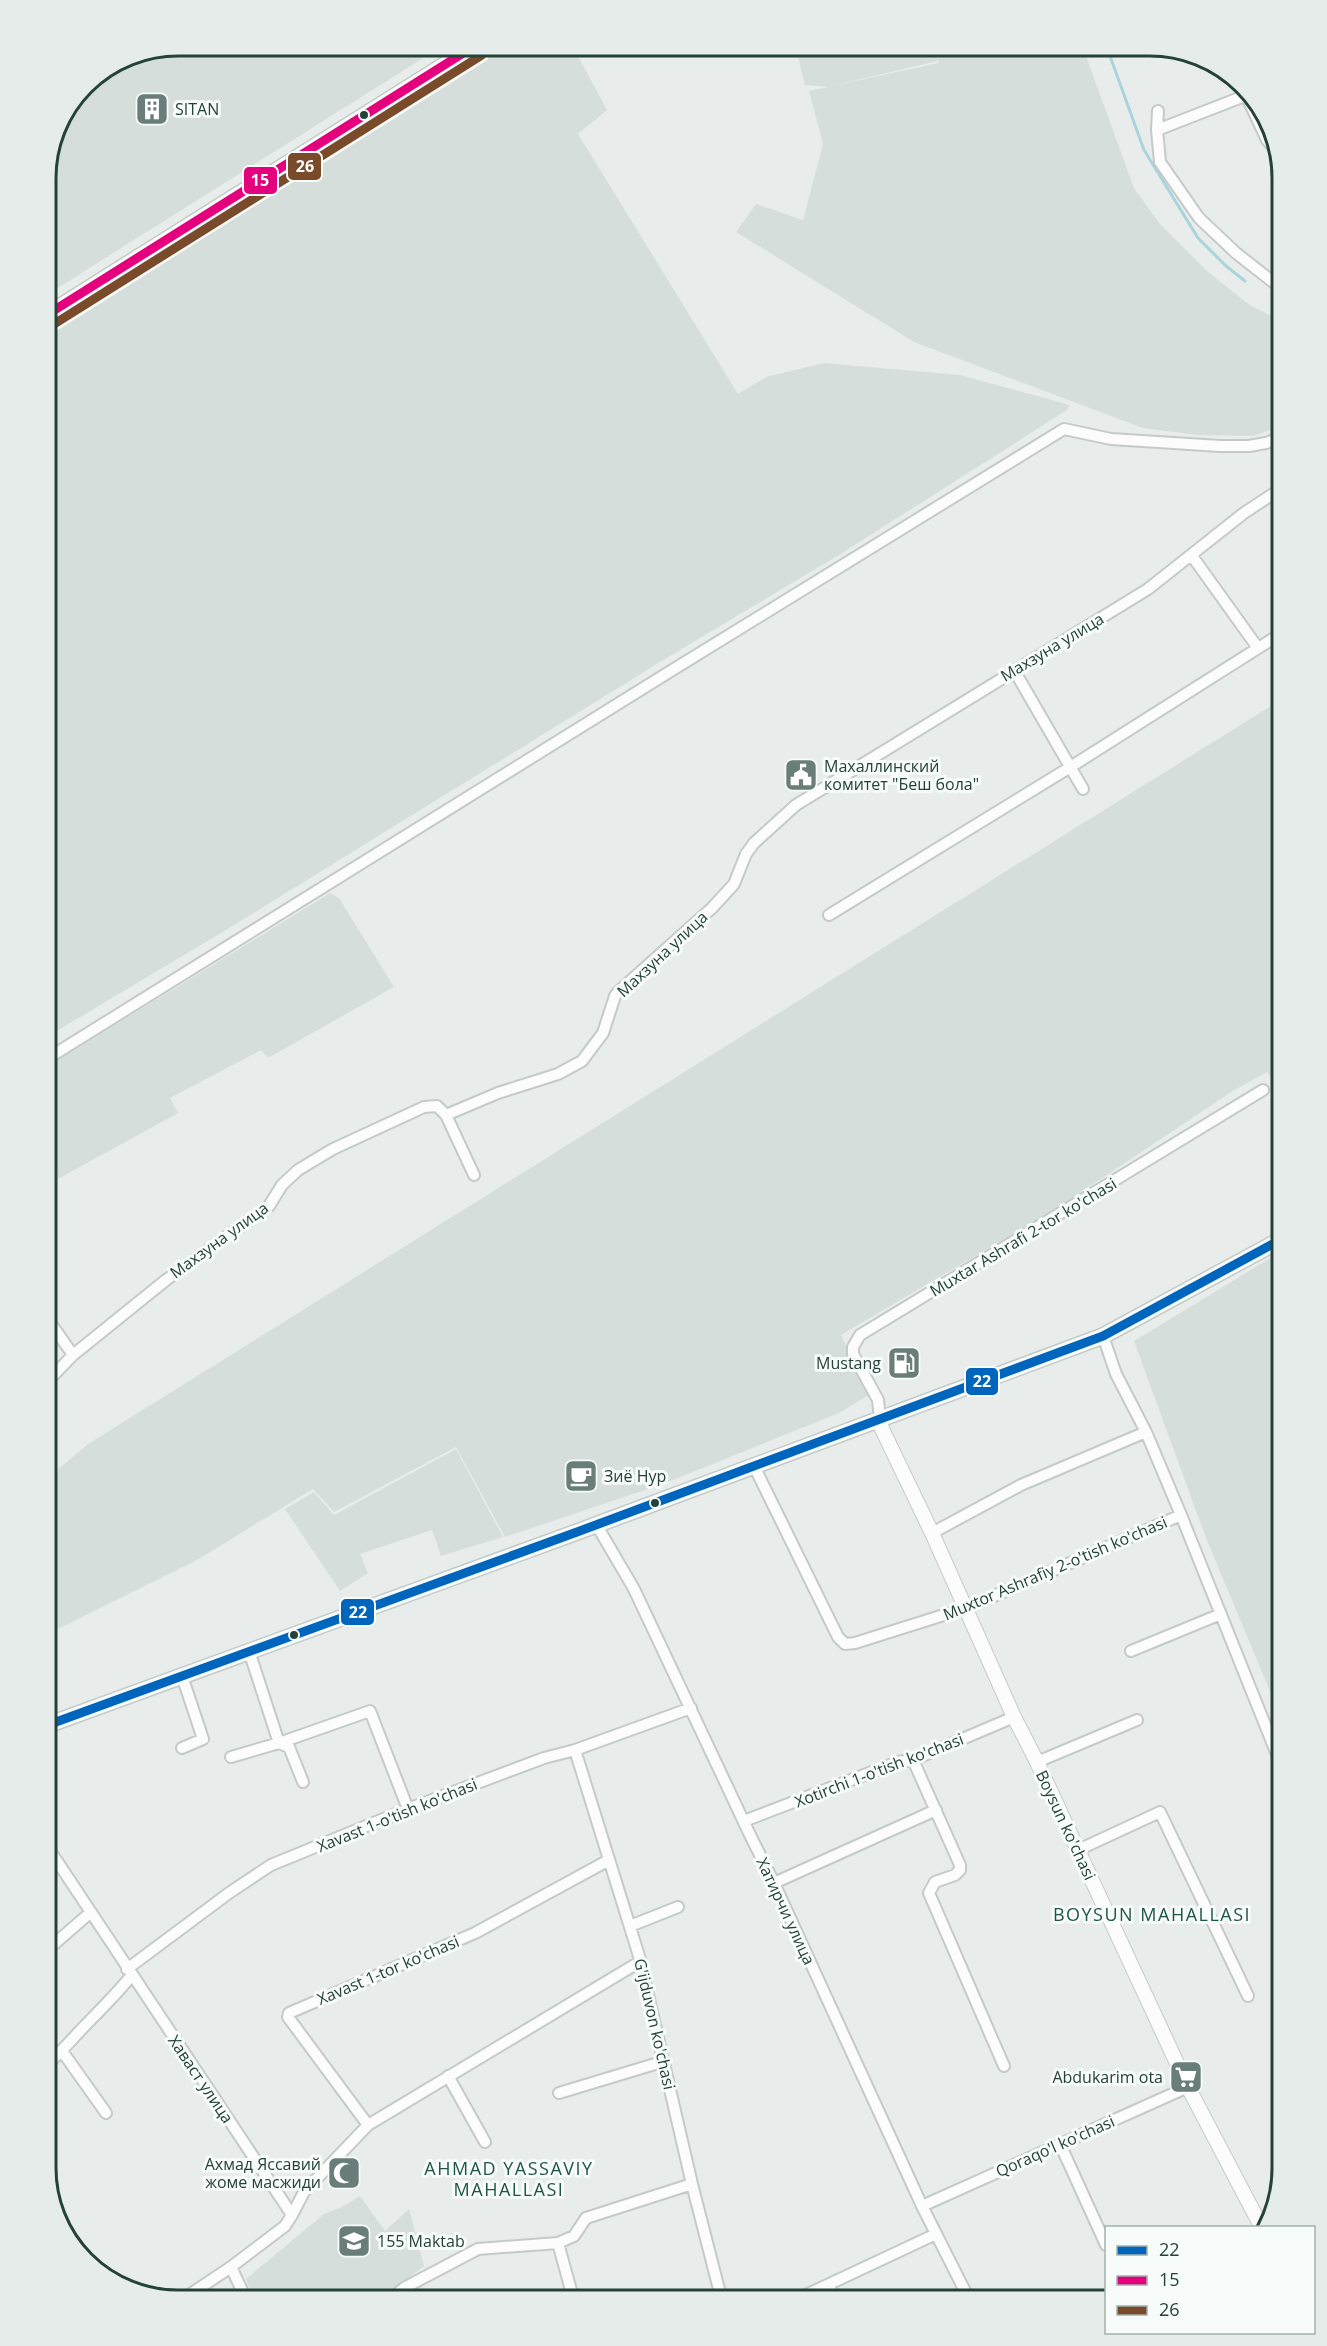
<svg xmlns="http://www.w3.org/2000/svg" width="1327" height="2346" font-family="'Open Sans',sans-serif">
<rect width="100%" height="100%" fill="#e8edeb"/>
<path fill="#d6dedb" d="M177 45H444L45 296V169L58 119 84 83 127 55Z
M509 45H572L607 110 578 134 738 394 766 377 824 363 960 375 1070 405 1067 410 839 555 665 659 226 930 45 1038V331Z
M795 45H934L938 61 831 86 939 63 935 45H1082L1134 188 1160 224 1208 272 1251 306 1282 321V426L1253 436 1198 435 1143 428 914 342 736 232 756 204 803 220 823 144 809 91 829 87 805 85Z
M1282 699V1087L1279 1089 1267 1072 1233 1091 1062 1205 841 1335 869 1395 839 1413 663 1484 505 1537 456 1447 334 1512 313 1489 197 1560 60 1628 45 1632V1480L88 1444Z
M330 893 339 898 394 987 268 1058 261 1050 170 1098 178 1113 45 1186V1068Z
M1282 1251V1720L1206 1538 1134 1341Z
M456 1449 503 1537 441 1556 432 1530 360 1554 368 1573 340 1591 285 1509 314 1492 334 1515Z
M360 2196 385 2231 409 2209 424 2266 379 2301H254L246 2279 324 2214 346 2205Z"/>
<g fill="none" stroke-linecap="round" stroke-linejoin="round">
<path stroke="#a9d4db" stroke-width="3" d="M1106 45 1144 150 1198 238 1226 266 1245 281"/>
<defs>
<path id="minor" d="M1245 93 1267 140 1276 150
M1158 111 1157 130 1160 162 1199 218 1236 253 1282 289
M1157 130 1247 95
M1192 556 1258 648
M1014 670 1083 789
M829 915 1072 766 1282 633
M45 1060 674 669 1064 429 1111 439 1220 446H1249L1266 443 1282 437
M446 1115 474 1175
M45 1315 73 1355
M1103 1336 1116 1374 1146 1432 1181 1515 1282 1767
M45 1384 73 1355 166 1280 269 1206 282 1185 298 1170 333 1149 424 1107 437 1106 446 1115 498 1093 558 1074 582 1061 603 1033 615 996 618 992 712 908 734 884 746 854 754 843 796 805 1148 589 1244 513 1282 488
M880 1419 878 1400 853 1354V1347L860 1335 1263 1090
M754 1466 838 1637 845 1644 855 1643 966 1608 1181 1515
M596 1524 634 1589 751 1837 774 1883 922 2206 970 2301
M932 1533 1021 1485 1146 1432
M249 1651 279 1743 289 1747 303 1782
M1131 1651 1221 1614
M182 1676 203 1739 182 1748
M575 1750 639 1956 692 2184 722 2301
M231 1757 279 1743 370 1711 408 1809
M913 1760 960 1865V1870L955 1875 935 1882 929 1893 1004 2066
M1037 1762 1137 1720
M744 1821 898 1762 913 1760 1014 1717
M45 1843 292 2215 285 2226 231 2267 247 2301
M1078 1850 1160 1812 1248 1996
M774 1883 936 1810
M630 1926 678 1907
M45 1952 91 1912
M127 1969 229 1893 271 1865 408 1809 544 1758 575 1750 691 1708
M62 2051 106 2113
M45 2066C57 2056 67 2045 78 2033 96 2014 115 1996 132 1975
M448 2076 485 2142
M559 2093 665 2061
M368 2125 288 2017 289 2013 475 1933 609 1860
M1060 2144 1106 2245
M922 2206 1188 2087
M292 2215 304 2192 368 2125 641 1961
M558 2243 574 2301
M829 2284 834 2301
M180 2301 231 2267
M389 2301 404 2288 478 2249 558 2243 574 2236 586 2218 692 2184
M793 2301 936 2234"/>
<path id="tertiary" d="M880 1419 882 1429 932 1533 1014 1717 1037 1762 1188 2087 1262 2228"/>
<path id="secondary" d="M45 316 476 45
M45 1726 577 1532 1103 1336 1282 1239"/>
</defs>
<use href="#minor" stroke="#c5cac8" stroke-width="14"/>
<use href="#tertiary" stroke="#c5cac8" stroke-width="16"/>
<use href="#secondary" stroke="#c3cbc8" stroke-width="18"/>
<use href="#minor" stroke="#fcfcfc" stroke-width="10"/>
<use href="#tertiary" stroke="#fcfcfc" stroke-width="14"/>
<use href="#secondary" stroke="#fcfcfc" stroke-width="15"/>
<defs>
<path id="bus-1" d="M45 1726 577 1532 1103 1336 1282 1239"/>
<path id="bus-2" d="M45 316 476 45"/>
<path id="bus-3" d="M51 326 482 55"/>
</defs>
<use href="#bus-1" stroke="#f7fbf9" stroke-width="14"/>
<use href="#bus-2" stroke="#f7fbf9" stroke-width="14"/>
<use href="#bus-3" stroke="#f7fbf9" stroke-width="14"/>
<use href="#bus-1" stroke="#0065bd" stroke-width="9"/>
<use href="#bus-2" stroke="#e5007d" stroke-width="9"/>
<use href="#bus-3" stroke="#7a4b2a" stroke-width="9"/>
</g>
<defs>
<symbol id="building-square" viewBox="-11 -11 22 22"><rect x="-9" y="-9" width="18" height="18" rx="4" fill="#697e78" stroke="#f7fbf9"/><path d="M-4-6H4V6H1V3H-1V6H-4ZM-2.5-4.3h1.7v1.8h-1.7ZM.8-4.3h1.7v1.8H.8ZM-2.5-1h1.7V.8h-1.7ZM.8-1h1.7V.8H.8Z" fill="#fff"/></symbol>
<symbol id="civic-square" viewBox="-11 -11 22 22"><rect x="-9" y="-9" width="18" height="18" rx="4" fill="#697e78" stroke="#f7fbf9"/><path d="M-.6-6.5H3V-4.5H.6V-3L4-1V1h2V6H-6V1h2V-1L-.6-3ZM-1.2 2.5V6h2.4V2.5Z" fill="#fff"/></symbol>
<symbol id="fuel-square" viewBox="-11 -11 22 22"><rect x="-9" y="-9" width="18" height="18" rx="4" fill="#697e78" stroke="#f7fbf9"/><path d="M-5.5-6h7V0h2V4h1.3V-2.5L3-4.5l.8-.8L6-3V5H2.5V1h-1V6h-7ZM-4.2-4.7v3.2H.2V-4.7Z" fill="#fff"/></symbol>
<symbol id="cafe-square" viewBox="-11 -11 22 22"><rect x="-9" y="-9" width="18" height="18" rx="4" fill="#697e78" stroke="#f7fbf9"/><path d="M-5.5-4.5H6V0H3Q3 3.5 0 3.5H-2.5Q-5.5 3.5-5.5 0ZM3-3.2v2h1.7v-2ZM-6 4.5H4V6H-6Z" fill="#fff"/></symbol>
<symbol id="supermarket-square" viewBox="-11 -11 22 22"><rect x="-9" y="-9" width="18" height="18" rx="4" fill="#697e78" stroke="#f7fbf9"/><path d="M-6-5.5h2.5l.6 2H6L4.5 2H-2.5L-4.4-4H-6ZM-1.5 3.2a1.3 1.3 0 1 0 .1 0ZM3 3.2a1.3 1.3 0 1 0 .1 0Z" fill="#fff"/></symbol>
<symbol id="mosque-square" viewBox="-11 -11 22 22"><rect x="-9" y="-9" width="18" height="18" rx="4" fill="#697e78" stroke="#f7fbf9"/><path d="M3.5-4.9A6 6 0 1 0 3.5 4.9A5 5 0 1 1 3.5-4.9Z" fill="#fff"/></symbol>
<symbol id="school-square" viewBox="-11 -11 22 22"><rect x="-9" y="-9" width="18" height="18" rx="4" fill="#697e78" stroke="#f7fbf9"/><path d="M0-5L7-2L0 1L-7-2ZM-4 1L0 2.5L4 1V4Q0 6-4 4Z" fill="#fff"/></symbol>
</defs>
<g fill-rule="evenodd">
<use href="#building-square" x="133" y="90" width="38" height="38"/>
<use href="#civic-square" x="782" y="756" width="38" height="38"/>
<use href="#fuel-square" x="885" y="1344" width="38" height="38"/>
<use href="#cafe-square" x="562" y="1457" width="38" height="38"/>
<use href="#supermarket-square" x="1167" y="2058" width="38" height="38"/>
<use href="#mosque-square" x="325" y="2154" width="38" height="38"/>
<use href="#school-square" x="335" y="2222" width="38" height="38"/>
</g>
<g fill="#24423a" stroke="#f7fbf9" stroke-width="2">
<circle cx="364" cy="115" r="5"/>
<circle cx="655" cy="1503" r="5"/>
<circle cx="294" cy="1635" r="5"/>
</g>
<g text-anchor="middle" stroke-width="6" stroke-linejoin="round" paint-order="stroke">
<g font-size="16" fill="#24423a" stroke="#f7fbf9" text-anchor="start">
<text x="175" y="115">SITAN</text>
<text x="824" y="772">Махаллинский<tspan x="824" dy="18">комитет "Беш бола"</tspan></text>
<text x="881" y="1369" text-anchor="end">Mustang</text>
<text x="604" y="1482">Зиё Нур</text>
<text x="1163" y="2083" text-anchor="end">Abdukarim ota</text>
<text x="321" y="2170" text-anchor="end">Ахмад Яссавий<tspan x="321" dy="18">жоме масжиди</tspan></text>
<text x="377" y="2247">155 Maktab</text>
</g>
<g font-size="16" fill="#24423a" stroke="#f7fbf9">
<text transform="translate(1052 647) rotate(-31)" y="6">Махзуна улица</text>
<text transform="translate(662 954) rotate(-43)" y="6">Махзуна улица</text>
<text transform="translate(1023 1237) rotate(-31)" y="6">Muxtar Ashrafi 2-tor ko'chasi</text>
<text transform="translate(219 1240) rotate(-36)" y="6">Махзуна улица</text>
<text transform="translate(1055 1568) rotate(-23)" y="6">Muxtor Ashrafiy 2-o'tish ko'chasi</text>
<text transform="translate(879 1770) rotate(-21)" y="6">Xotirchi 1-o'tish ko'chasi</text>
<text transform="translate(397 1815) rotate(-22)" y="6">Xavast 1-o'tish ko'chasi</text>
<text transform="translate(1066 1825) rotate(65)" y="6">Boysun ko'chasi</text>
<text transform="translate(786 1911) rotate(65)" y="6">Хатирчи улица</text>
<text transform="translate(388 1970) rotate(-23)" y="6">Xavast 1-tor ko'chasi</text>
<text transform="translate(655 2024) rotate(77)" y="6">G'ijduvon ko'chasi</text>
<text transform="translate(201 2079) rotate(56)" y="6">Хаваст улица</text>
<text transform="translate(1055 2146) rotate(-24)" y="6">Qoraqo'l ko'chasi</text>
</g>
<g font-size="18" letter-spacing="1.5" fill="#1f5548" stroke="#f7fbf9">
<text x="1152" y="1921">BOYSUN MAHALLASI</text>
<text x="509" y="2175">AHMAD YASSAVIY<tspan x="509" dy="21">MAHALLASI</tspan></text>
</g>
</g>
<path d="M0 0H1327V2346H0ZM178 56H1150A122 122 0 0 1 1272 178V2168A122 122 0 0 1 1150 2290H178A122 122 0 0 1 56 2168V178A122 122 0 0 1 178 56Z" fill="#e6ecea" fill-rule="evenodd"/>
<path fill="none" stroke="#24423a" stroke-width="3" d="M178 56H1150A122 122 0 0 1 1272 178V2168A122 122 0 0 1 1150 2290H178A122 122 0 0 1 56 2168V178A122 122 0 0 1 178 56Z"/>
<g stroke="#f7fbf9" stroke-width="2">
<rect x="287" y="152" width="35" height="29" rx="6" fill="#7a4b2a"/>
<rect x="243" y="166" width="35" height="29" rx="6" fill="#e5007d"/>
<rect x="965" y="1367" width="34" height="29" rx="6" fill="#0065bd"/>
<rect x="340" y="1598" width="35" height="28" rx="6" fill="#0065bd"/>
</g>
<g font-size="16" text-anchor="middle" font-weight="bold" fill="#fff">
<text x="305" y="172">26</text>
<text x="260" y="186">15</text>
<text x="982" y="1387">22</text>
<text x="358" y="1618">22</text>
</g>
<rect x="1105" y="2226" width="210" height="108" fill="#f7fbf9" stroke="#a3b1ad" stroke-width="1.5"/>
<rect x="1117" y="2246" width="30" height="9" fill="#0065bd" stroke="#a3b1ad" stroke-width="1.5"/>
<text x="1159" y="2256" font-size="18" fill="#24423a">22</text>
<rect x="1117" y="2276" width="30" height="9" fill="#e5007d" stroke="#a3b1ad" stroke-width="1.5"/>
<text x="1159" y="2286" font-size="18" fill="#24423a">15</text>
<rect x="1117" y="2306" width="30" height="9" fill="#7a4b2a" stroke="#a3b1ad" stroke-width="1.5"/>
<text x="1159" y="2316" font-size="18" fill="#24423a">26</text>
</svg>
